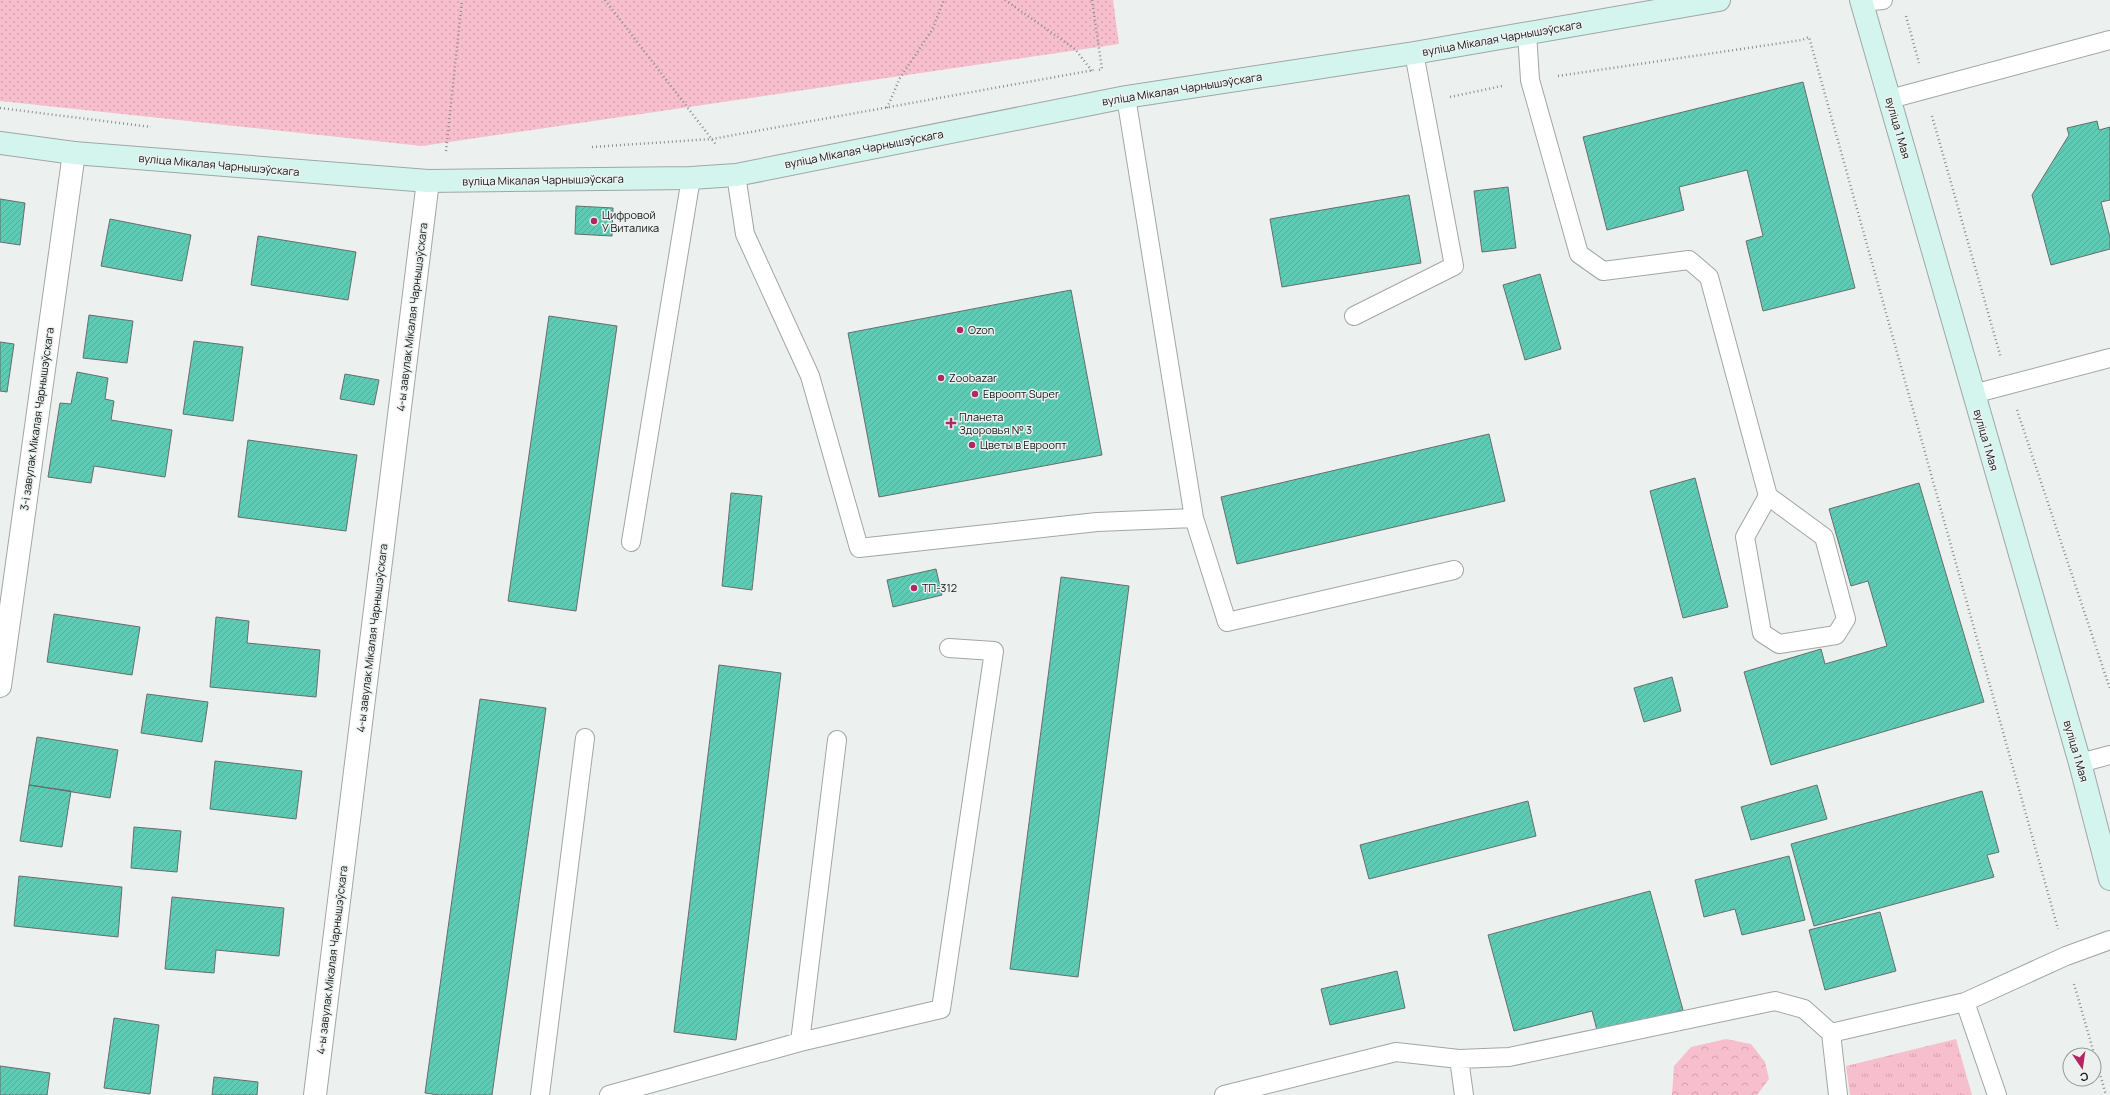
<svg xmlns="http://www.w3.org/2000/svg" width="2110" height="1095" font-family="Manrope,sans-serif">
<defs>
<pattern id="grass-tufts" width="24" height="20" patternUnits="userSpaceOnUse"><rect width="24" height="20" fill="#f7becd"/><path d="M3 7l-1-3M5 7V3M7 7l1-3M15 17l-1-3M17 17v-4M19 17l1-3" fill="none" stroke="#d3a2af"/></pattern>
<pattern id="forest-crowns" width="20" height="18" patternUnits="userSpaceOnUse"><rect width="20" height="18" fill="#f7becd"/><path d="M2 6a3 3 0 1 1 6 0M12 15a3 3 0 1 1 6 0" fill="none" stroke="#d3a2af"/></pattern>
<pattern id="park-dots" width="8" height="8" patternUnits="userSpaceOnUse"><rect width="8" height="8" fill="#f7becd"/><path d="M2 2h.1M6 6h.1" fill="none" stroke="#d3a2af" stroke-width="1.8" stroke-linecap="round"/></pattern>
<pattern id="building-hatch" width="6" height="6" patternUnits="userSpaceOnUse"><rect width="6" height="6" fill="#5eccb5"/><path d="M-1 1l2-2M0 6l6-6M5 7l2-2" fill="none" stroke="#51ae9b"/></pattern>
</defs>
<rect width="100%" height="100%" fill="#ecf1f0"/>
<path fill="url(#grass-tufts)" d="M1956 1039 1972 1095H1850L1846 1066Z"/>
<path fill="url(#forest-crowns)" d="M1726 1039 1751 1044 1765 1062 1769 1079 1757 1095H1672L1674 1066 1691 1047Z"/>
<path fill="url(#park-dots)" d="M0 0H1113L1119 44 422 146 0 101Z"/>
<path fill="url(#building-hatch)" stroke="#686d6b" d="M1803 82 1855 288 1763 311 1746 241 1763 236 1747 170 1679 187 1684 210 1607 230 1583 137Z
M2097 121 2099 130 2110 127V200L2101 202 2110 237V249L2051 265 2032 195 2069 135 2067 128Z
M1508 187 1516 248 1482 252 1474 191Z
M1409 195 1421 263 1282 287 1270 219Z
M0 199 25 203 20 245 0 242Z
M576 206 613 208 612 236 575 234Z
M110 219 191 235 182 281 101 266Z
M258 236 356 252 348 300 251 285Z
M1540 274 1561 349 1525 360 1503 285Z
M1071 290 1102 455 879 497 848 333Z
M89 315 133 321 127 363 83 358Z
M549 316 617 326 576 611 508 601Z
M194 341 243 347 233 421 183 414Z
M0 342 14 344 7 392 0 391Z
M77 372 108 378 105 399 114 401 111 420 172 430 165 477 94 466 91 483 48 477 60 403 71 404Z
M345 374 379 380 374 405 340 399Z
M1489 434 1505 501 1237 564 1221 497Z
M248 440 357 455 346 531 238 517Z
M1695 478 1728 607 1683 618 1650 491Z
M1919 483 1984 702 1771 765 1744 672 1821 649 1825 664 1887 646 1868 581 1851 586 1829 509Z
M731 493 762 496 752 590 722 586Z
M936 569 942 595 893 607 887 580Z
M1061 577 1129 586 1078 977 1010 969Z
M54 614 140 627 132 675 47 662Z
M216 617 249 621 247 643 320 650 316 697 210 687Z
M719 665 781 673 736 1040 674 1032Z
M1672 677 1681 711 1644 722 1634 688Z
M147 694 208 702 202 742 141 733Z
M480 699 546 708 492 1095H439L425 1093Z
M37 737 118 750 110 798 29 785Z
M215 761 302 771 296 819 210 809Z
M29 785 71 791 62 847 20 841Z
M1817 785 1827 819 1751 840 1741 807Z
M1982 791 1999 852 1987 855 1994 877 1814 926 1791 844Z
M1528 801 1536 836 1369 879 1360 845Z
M134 827 181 831 177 872 131 868Z
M1789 856 1805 920 1742 935 1735 909 1704 917 1695 880Z
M19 876 122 887 118 937 14 926Z
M1650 891 1683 1010 1598 1034 1592 1011 1514 1031 1488 935Z
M172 897 284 908 279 956 216 950 214 973 165 969Z
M1880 912 1896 971 1825 990 1809 930Z
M1397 971 1405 1008 1330 1025 1321 989Z
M114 1018 159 1025 150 1094 104 1088Z
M0 1066 50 1073 47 1095H0Z
M214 1077 258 1082 257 1095H212Z"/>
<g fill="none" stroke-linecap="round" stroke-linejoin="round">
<defs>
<path id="lane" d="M1862 2 1883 0
M1527 33 1530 80 1579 254 1603 271 1689 260 1709 277 1768 496 1745 537 1762 633 1779 644 1836 635 1846 619 1824 537 1768 496
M1890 99 2110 40
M736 175 745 234 810 376 859 548 1097 522 1194 518 1126 97
M1354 316 1454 266 1414 53
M1973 394 2110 358
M1194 518 1227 622 1454 570
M631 542 691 178
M2080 763 2110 755
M1965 1002 1997 1095
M800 1042 837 740
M540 1095 585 738
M609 1095 800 1042 941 1009 994 651 949 648
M1224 1095 1396 1052 1459 1059
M1464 1095 1459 1059 1509 1057 1775 1001 1804 1009 1831 1033
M1838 1095 1831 1033 1965 1002 2066 956 2110 940"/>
<path id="street" d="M0 686 74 153
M315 1095 428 181"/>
<path id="secondary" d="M1861 0 2080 763 2110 879
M0 143 74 153 428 181 691 178 736 175 1126 97 1414 53 1719 0"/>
</defs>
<use href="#lane" stroke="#a1a6a5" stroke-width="20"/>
<use href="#street" stroke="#a1a6a5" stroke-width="24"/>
<use href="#secondary" stroke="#a1a6a5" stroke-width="24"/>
<path stroke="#898d8c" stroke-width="2.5" stroke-dasharray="1 3" stroke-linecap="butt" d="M605 0 717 146
M1005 0 1075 49 1092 71
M1092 0 1102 69 1099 70
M1906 16 1919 63
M1558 76 1802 40 1809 37 2058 929
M1450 97 1502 86
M0 108 151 127
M887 108 900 78 932 30 944 0
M1932 116 2001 358
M592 147 712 139 1094 70
M446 151 462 0
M2017 410 2110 689
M2074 984 2106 1095"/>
<use href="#lane" stroke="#fff" stroke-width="18"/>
<use href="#street" stroke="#fff" stroke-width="22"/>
<use href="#secondary" stroke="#d3f5ee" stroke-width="22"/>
</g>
<g fill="#b32761" stroke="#ecf1f0" stroke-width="1.5">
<circle cx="594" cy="221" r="4"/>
<circle cx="960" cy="330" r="4"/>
<circle cx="941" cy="378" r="4"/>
<circle cx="975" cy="394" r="4"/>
<path d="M949 417h4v4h4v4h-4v4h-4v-4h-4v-4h4z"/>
<circle cx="972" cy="445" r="4"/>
<circle cx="914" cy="588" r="4"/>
</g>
<g text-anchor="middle" stroke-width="3" stroke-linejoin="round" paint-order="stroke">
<g font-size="11" fill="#131515" stroke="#ecf1f0">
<text transform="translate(1502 38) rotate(-10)" y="4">вуліца Мікалая Чарнышэўскага</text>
<text transform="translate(1182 89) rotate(-9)" y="4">вуліца Мікалая Чарнышэўскага</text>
<text transform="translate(1898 128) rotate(74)" y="4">вуліца 1 Мая</text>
<text transform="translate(864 149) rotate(-11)" y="4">вуліца Мікалая Чарнышэўскага</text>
<text transform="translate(219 165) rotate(5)" y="4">вуліца Мікалая Чарнышэўскага</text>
<text transform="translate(543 180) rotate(-1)" y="4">вуліца Мікалая Чарнышэўскага</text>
<text transform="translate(412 317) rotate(-83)" y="4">4-ы завулак Мікалая Чарнышэўскага</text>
<text transform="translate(37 419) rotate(-82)" y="4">3-і завулак Мікалая Чарнышэўскага</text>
<text transform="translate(1986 440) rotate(74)" y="4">вуліца 1 Мая</text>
<text transform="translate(372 638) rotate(-83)" y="4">4-ы завулак Мікалая Чарнышэўскага</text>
<text transform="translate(2076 751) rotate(74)" y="4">вуліца 1 Мая</text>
<text transform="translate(332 960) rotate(-83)" y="4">4-ы завулак Мікалая Чарнышэўскага</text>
</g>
<g font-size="11" fill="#131515" stroke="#ecf1f0" text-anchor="start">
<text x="602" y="219">Цифровой<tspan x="602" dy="13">У Виталика</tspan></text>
<text x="968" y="334">Ozon</text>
<text x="949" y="382">Zoobazar</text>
<text x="983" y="398">Евроопт Super</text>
<text x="959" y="421">Планета<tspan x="959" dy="13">Здоровья № 3</tspan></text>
<text x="980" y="449">Цветы в Евроопт</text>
<text x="922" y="592">ТП-312</text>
</g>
</g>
<g transform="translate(2082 1067) rotate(167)"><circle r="19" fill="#ecf1f0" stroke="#959998"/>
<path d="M0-3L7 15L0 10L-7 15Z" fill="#b32761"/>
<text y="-6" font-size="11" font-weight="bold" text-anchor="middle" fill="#131515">С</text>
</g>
</svg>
